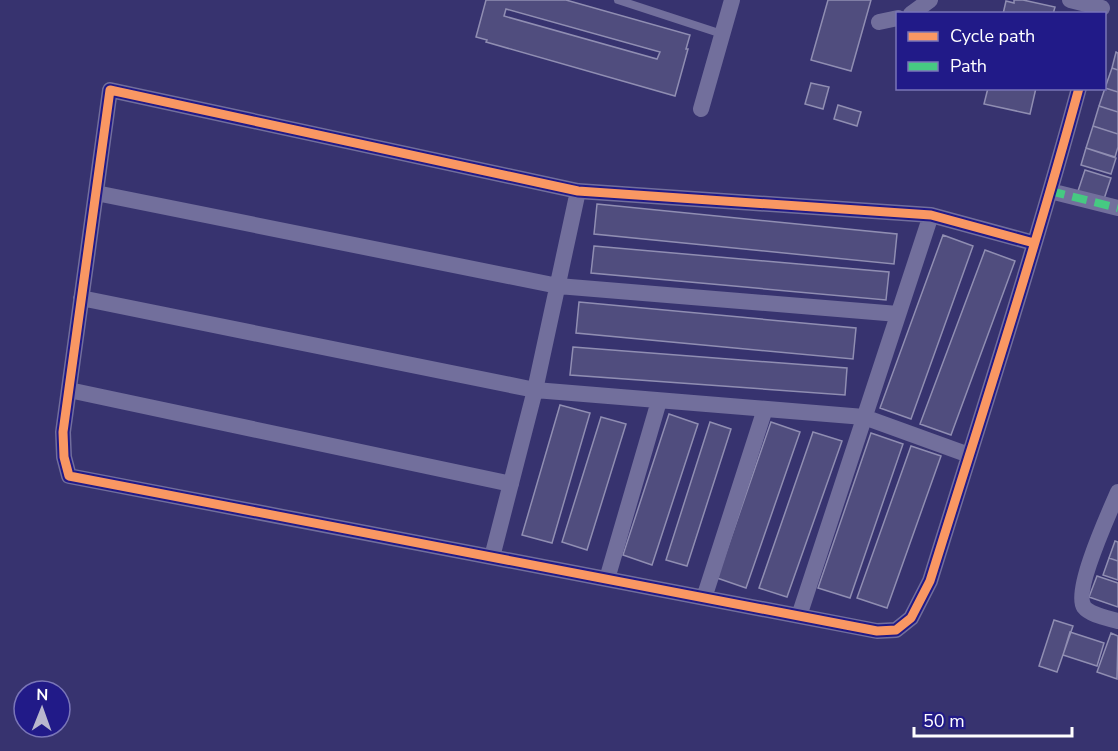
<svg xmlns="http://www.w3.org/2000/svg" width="1118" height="751" font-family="'Nunito Sans',sans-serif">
<rect width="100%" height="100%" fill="#37336f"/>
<path fill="#504d7e" stroke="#908eb2" stroke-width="1.5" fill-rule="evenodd" d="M486 0H566L690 35 686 49H688L675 96 486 42 487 40 476 37ZM506 9 660 52 657 59 504 16Z
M828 0H871L851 71 811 60Z
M1014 0H1023L1055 7 1053 14H1003L1006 1 1014 3Z
M1116 52 1118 53V70L1112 68Z
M1112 68 1118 70V92L1105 88Z
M811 83 829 87 823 109 805 104Z
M988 88H1036L1030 114 984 104Z
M1105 88 1118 92V112L1099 106Z
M838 105 861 112 857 126 834 119Z
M1099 106 1118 112V134L1093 126Z
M1093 126 1118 134V147L1115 157 1086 148Z
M1086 148 1116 158 1111 174 1081 165Z
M1085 170 1111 178 1103 202 1077 194Z
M597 204 897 234 894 264 594 234Z
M943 235 973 246 911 419 880 408Z
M594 246 889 272 886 300 591 273Z
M985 250 1015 261 951 435 920 424Z
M579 302 856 328 853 359 576 333Z
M573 347 847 368 845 395 570 375Z
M560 405 590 413 552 543 522 535Z
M669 414 698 424 652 565 623 555Z
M601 417 626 424 587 550 562 542Z
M710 422 731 429 687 566 666 560Z
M771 422 800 432 746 588 717 578Z
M813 432 842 441 787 597 759 588Z
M871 433 903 444 850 598 818 588Z
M911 446 941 456 887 608 857 598Z
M1115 541 1118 542V561L1109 558Z
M1109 558 1118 561V580L1103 575Z
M1097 576 1118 583V607L1089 597Z
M1054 620 1073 626 1057 672 1039 666Z
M1070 632 1104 643 1097 666 1063 655Z
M1111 633 1118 636 1117 679 1097 672Z"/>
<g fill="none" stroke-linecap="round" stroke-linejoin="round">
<path stroke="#726f9c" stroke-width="8" d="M618 0 722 34"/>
<path stroke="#726f9c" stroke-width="16" d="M1070 0 1102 8
M911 14 930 0
M879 22 898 18
M701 109 732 0
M1050 191 1118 208
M96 193 558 286 898 314
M1034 243 931 215 578 191 110 90 63 432 64 457 69 476 877 631 896 630 911 618 930 581C981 417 1034 254 1079 88
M81 298 535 390 864 417 969 455
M69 390 511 484
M1118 492C1110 511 1073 591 1084 607 1090 615 1108 618 1118 621
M492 557 535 390 578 191
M607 579 659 401
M704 598 765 409
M799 616 931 215"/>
<path stroke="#46c982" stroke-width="8" stroke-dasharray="15 8" stroke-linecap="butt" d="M1050 191 1118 208"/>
<defs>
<path id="cycleway" d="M1034 243 931 215 578 191 110 90 63 432 64 457 69 476 877 631 896 630 911 618 930 581C981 417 1034 254 1079 88"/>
</defs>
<use href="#cycleway" stroke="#211a88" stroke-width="13"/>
<use href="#cycleway" stroke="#f99763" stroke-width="9"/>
</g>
<rect x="896" y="12" width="210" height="78" fill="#211a88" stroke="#7a76b8" stroke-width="1.5"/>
<rect x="908" y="32" width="30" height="9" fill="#f99763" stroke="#7a76b8" stroke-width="1.5"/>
<text x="950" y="42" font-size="18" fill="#ffffff">Cycle path</text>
<rect x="908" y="62" width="30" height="9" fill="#46c982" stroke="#7a76b8" stroke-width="1.5"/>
<text x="950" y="72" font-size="18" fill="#ffffff">Path</text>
<g transform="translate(42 709) rotate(1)"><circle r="28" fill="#211a88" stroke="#7a76b8" stroke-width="1.5"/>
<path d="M0-4.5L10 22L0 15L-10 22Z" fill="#b9b8cd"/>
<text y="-9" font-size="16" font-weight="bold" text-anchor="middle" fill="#ffffff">N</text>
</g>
<path d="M914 727v9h158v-9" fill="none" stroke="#ffffff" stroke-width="3"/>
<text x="923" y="727" font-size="18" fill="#ffffff" stroke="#211a88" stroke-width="4.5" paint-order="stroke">50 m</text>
</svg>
